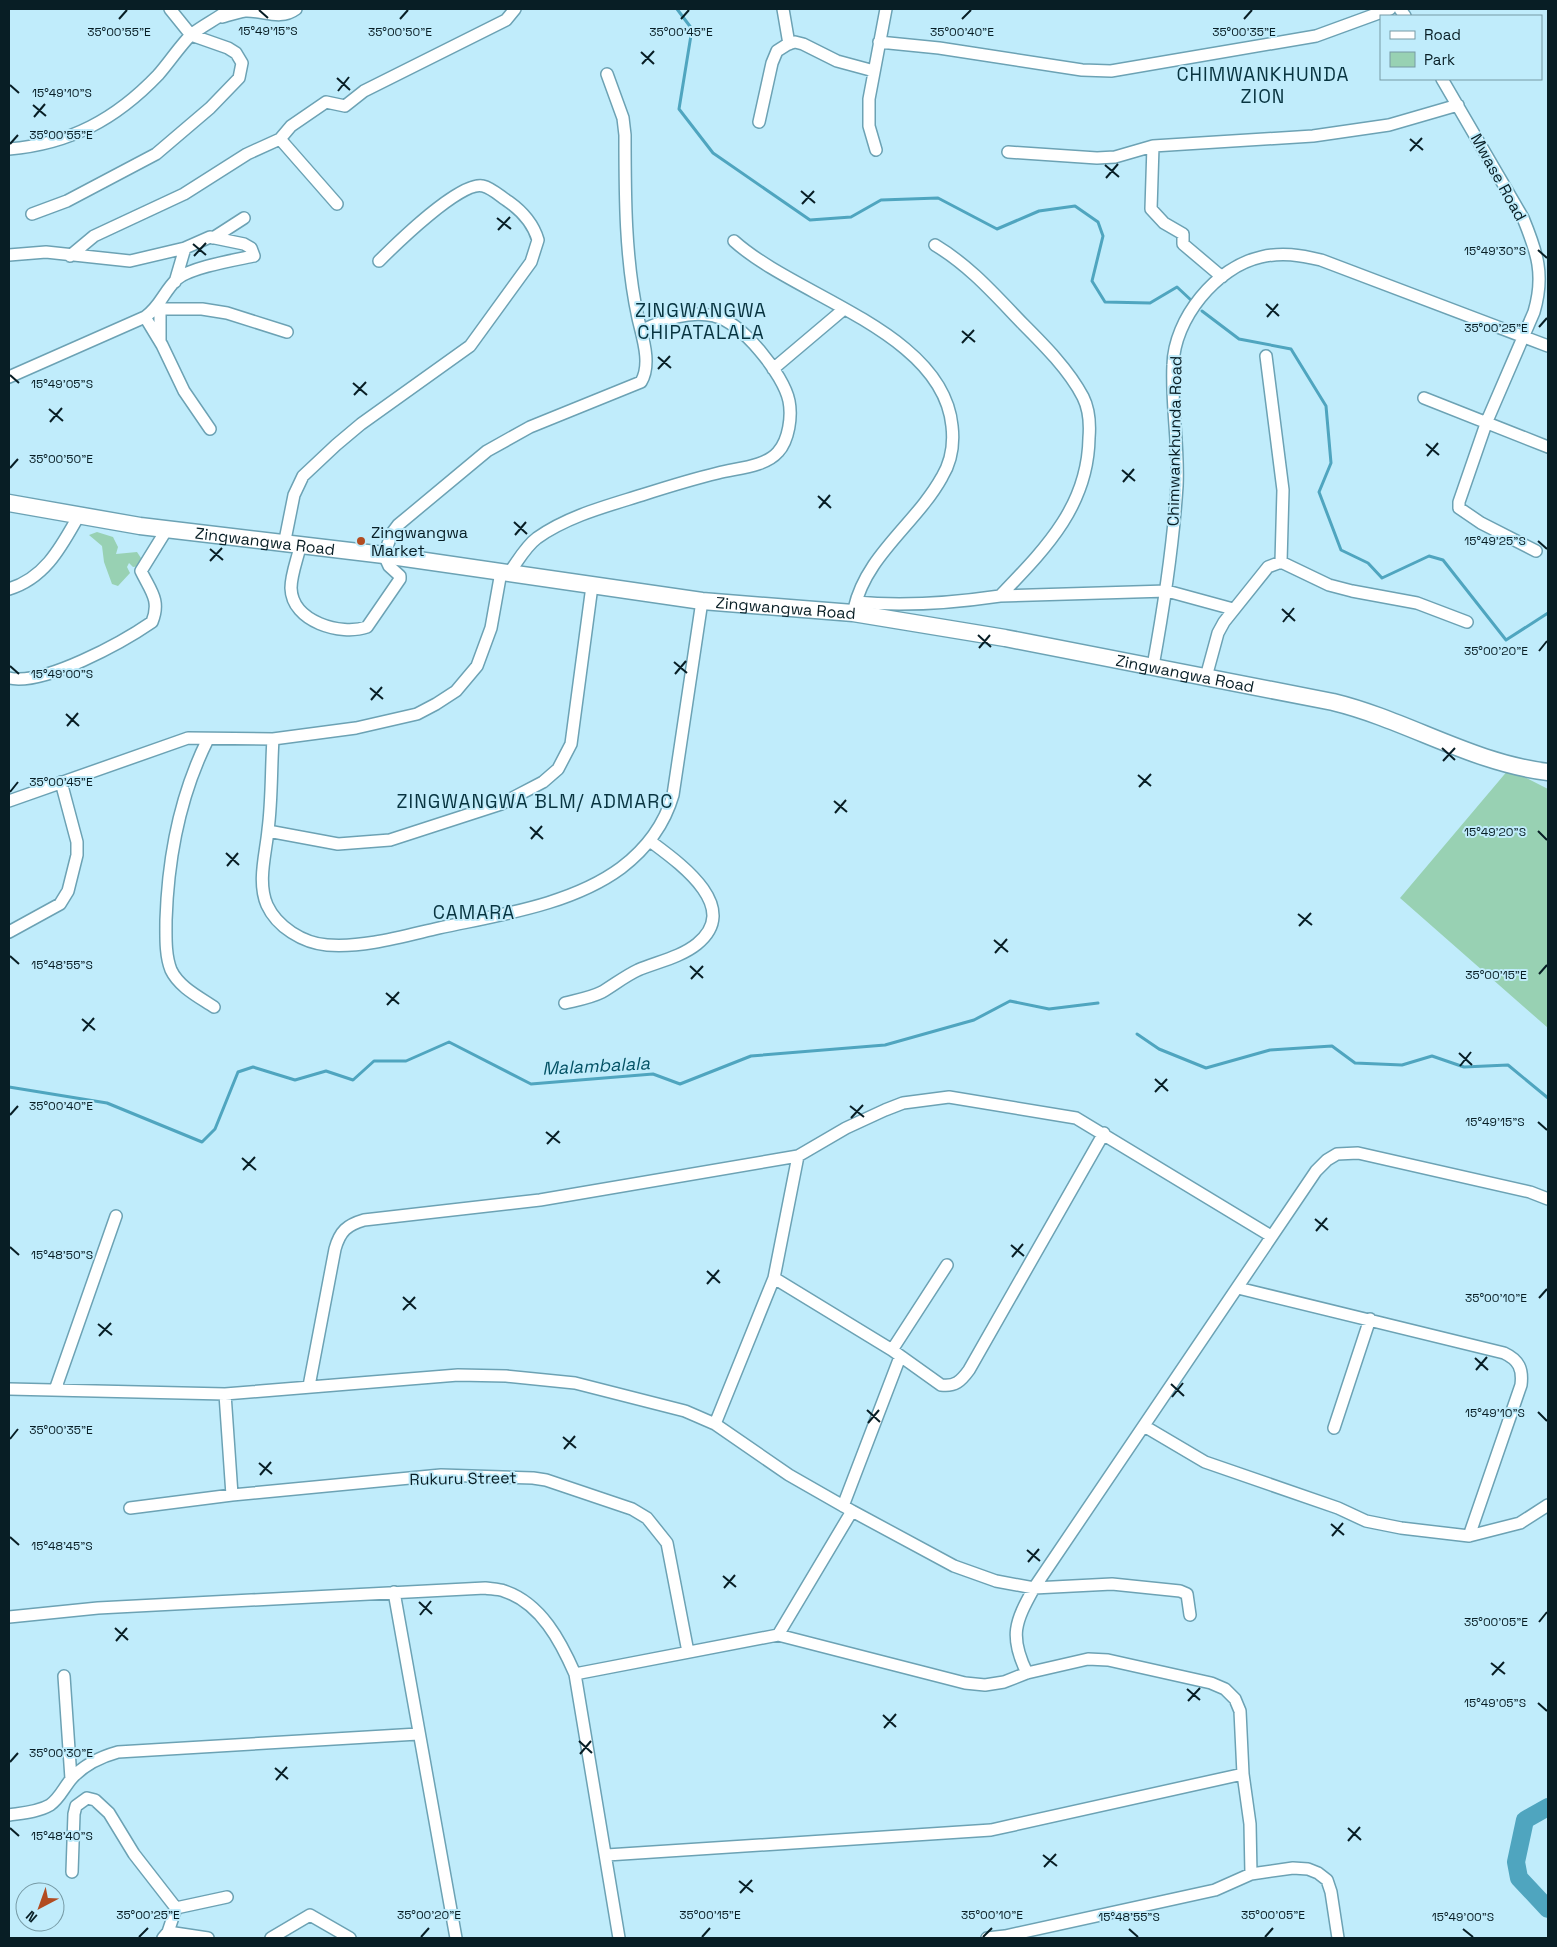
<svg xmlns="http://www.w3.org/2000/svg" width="1557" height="1947" font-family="'Space Grotesk',sans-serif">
<rect width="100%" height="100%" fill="#c0ecfb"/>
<path fill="#98d1b3" d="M97 532 113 537 118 547 116 554 137 552 141 558 140 566 133 567 129 563 127 567 130 573 118 586 112 584 104 562 102 546 89 535Z
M1509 769 1548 789V1028L1400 898Z"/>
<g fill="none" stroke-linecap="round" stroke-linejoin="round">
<path stroke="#4fa5bf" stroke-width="3" d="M677 9 692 29 679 109 713 153 810 220 851 217 881 200 938 198 997 229 1039 211 1075 206 1098 222 1103 236 1092 281 1105 302 1150 303 1177 287 1192 301
M1202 311 1239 339 1291 349 1326 406 1331 463 1319 492 1341 550 1368 563 1382 578 1429 556 1443 560 1506 640 1548 613
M1137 1034 1159 1049 1206 1068 1270 1050 1332 1046 1355 1063 1402 1065 1432 1056 1464 1067 1508 1065 1548 1098
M9 1087 107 1103 202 1142 215 1129 238 1072 253 1067 295 1080 326 1071 353 1080 374 1061H406L449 1042 531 1084 653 1074 680 1084 751 1056 885 1045 974 1020 1010 1001 1049 1009 1098 1003"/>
<path stroke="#4fa5bf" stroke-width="18" d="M1548 1807 1525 1820 1516 1862 1519 1878 1548 1909"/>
<defs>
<path id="street" d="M783 9 789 44
M1400 9 1405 16
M222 17C229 15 238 12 245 11 263 10 280 21 296 9
M879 42 939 48 1082 70 1111 71 1316 36 1390 9
M1442 79 1523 218C1537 252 1545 275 1534 312L1487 421 1459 502V508L1481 523 1536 551
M759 122 772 63 777 51 788 44 795 42 803 44 837 61 874 71
M280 139 337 204
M1153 146 1151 209 1164 223 1183 234V244L1222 277
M9 149C70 144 116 119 158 75 168 64 182 43 192 34 204 25 218 18 230 9
M876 150 869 126V99L886 9
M1008 152 1097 158 1115 157 1153 146 1313 136 1389 125 1458 105
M32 214 67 201 156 154 210 108 239 78 242 63 236 53 228 48 191 35 170 9
M213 238 244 218
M734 241C796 297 943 332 952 426 954 443 951 462 942 477 916 524 866 555 854 609
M9 255 46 252 130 261 185 248 210 237 244 244 251 248 254 256C235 260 191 267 177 279 164 291 160 307 145 317L9 377
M70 256 94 236 184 194 247 154 280 139 291 126 326 102 345 106 364 91 506 20 515 9
M175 282 185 248
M157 309H202L227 313 287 332
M160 309V340
M145 317 162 345 184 391 210 429
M1266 356 1283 490 1281 562
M773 369 844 309
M1424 398 1548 447
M284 545 294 495 303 476 336 445 361 424 470 346 531 262 538 240C533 223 523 212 509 202 501 197 492 188 483 186 461 180 395 245 379 261
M300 547C297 560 291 575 291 588 292 622 341 636 367 627L400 579V576L389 566 384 555 392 533 398 525 487 451 530 427 641 382C652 364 642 336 638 318 625 259 625 195 625 135L623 118 607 74
M509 573C518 561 525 547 537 538 568 516 607 506 642 495 667 487 693 479 718 473 737 468 765 467 778 452 789 440 792 416 789 401 784 375 741 321 714 316 688 310 665 320 642 330
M9 589C45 578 61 547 78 517
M1000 596 1167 591 1233 609
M856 602C905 607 952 603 1000 596 1044 550 1088 507 1089 438 1090 426 1089 409 1083 397 1069 370 1044 345 1023 324 995 295 970 266 935 245
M1153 666C1164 606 1173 547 1177 486 1179 445 1171 405 1173 365 1174 319 1216 267 1261 257 1282 252 1300 255 1321 260L1548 346
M1206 677 1218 633 1224 622 1268 567 1281 562 1329 585 1352 591 1417 603 1467 622
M9 678C44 686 123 642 152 622 161 600 150 590 141 571L167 529
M208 739C180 795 168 858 166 920 166 936 165 955 171 970 179 987 199 997 214 1007
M273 739C271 769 272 800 268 830 266 853 257 882 267 905 277 927 303 943 327 945 364 948 404 936 439 928 498 915 571 905 621 868 646 849 664 826 673 795L702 601
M9 801 188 738 273 739 356 728 417 714 436 704 456 691 477 666 491 628 501 572
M268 831 338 844 390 840 501 804 543 782 558 769 571 744 592 586
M9 932 60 904 68 891 77 855V842L61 782
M565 1003C577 1000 590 998 602 992 614 985 625 976 638 970 657 962 681 957 697 944 743 907 678 862 650 841
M774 1278 892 1350 941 1385C955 1387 961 1381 969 1370L1104 1133
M1238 1288 1504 1353C1519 1360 1523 1369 1521 1385L1469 1536
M892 1350 947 1265
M309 1386 335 1249C340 1231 347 1225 364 1220L540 1200 798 1156 846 1128 885 1110 903 1103 949 1097 1076 1118 1271 1236
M9 1389 225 1394 458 1375 506 1376 575 1383 685 1411 715 1424 789 1475 852 1511 954 1566 996 1581 1034 1588 1112 1584 1180 1591 1187 1594 1190 1615
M55 1390 116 1216
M225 1394 232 1495
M715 1424 774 1278 798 1156
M1144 1426 1205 1462 1338 1508 1366 1521 1401 1528 1469 1536 1520 1523 1548 1505
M1334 1428 1370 1319
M843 1506 900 1357
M130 1508 232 1495 441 1475 533 1478 546 1480 632 1509 647 1518 667 1543 688 1652
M394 1592 456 1938
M9 1617 98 1608 485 1588C491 1589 499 1589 504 1591 541 1603 561 1642 575 1674L619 1938
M778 1635 852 1511
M1027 1673C1009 1636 1015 1622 1034 1588L1316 1171 1327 1160 1337 1154 1358 1153 1530 1192 1548 1199
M575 1674 778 1635 965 1683 985 1685 1004 1682 1027 1673 1088 1659 1108 1660 1211 1683 1225 1689 1235 1699 1240 1711 1243 1774 1250 1824 1251 1874
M64 1676 71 1779
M9 1815C22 1813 38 1812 50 1805 60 1798 64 1787 72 1778 85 1764 100 1757 118 1752L418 1734
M607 1855 991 1830 1243 1774
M72 1872 74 1814 76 1806 87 1798 95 1800 109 1813 134 1854 176 1908 227 1897
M168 1932 208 1938
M163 1938 168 1932 176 1908
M271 1938 310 1915 350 1938
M987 1938 1005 1936 1215 1890 1251 1874 1293 1868 1308 1869 1318 1873 1327 1880 1331 1892 1338 1938"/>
<g id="secondary">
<path id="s1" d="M9 503 140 526 384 555 702 601 853 613 1005 638 1333 702C1407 720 1472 763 1548 772"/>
</g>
</defs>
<use href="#street" stroke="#6ca2b4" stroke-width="14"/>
<use href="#secondary" stroke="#6ca2b4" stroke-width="19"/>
<use href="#street" stroke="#fff" stroke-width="11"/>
<use href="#secondary" stroke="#fff" stroke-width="16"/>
</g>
<path fill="none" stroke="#081e25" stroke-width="2" d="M259 10 268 18M119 19 127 10M400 19 408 10M681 19 689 10M962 19 971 10M1244 19 1252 10M641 52 654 64M642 64 654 51M337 78 350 90M10 85 19 93M338 91 349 77M33 105 46 116M34 117 45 104M1410 139 1423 150M10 144 18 135M1410 151 1422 138M1105 165 1119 177M1106 178 1118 164M801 191 815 203M802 204 814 191M497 218 511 229M498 230 510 217M193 244 206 255M1538 250 1547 258M194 256 206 243M1266 304 1279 316M1267 317 1278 304M1539 327 1547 318M962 331 975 342M962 343 974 330M658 357 671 368M658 369 670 356M10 375 19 383M353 383 367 395M354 395 366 382M49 409 63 421M50 422 62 408M1426 444 1439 455M1427 456 1438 443M10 468 18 459M1122 470 1135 481M1123 482 1134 469M818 496 831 508M819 508 830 495M514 522 527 534M515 535 526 522M1538 541 1547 549M210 549 223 560M210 561 222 548M1282 609 1295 621M1283 622 1294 608M978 635 991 647M979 648 990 635M1539 651 1547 641M674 662 687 673M10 666 19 674M675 674 686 661M370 688 383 699M371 700 382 687M66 714 79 726M67 726 78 713M1442 748 1455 760M1443 761 1455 748M1138 775 1151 786M1139 787 1151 774M10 792 18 782M834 801 847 812M835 813 846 800M530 827 543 839M1538 831 1547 840M531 839 542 826M226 853 239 865M227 866 238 853M1298 914 1312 925M1299 926 1311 913M994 940 1008 952M995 953 1007 939M10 956 19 964M690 966 703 978M1539 974 1547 965M691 979 703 966M386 993 399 1004M387 1005 399 992M82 1019 95 1030M83 1031 94 1018M1459 1053 1472 1065M1460 1066 1471 1052M1155 1079 1168 1091M1155 1092 1167 1079M850 1106 864 1117M10 1115 18 1106M851 1118 863 1105M1538 1122 1547 1130M546 1132 560 1143M547 1144 559 1131M242 1158 256 1170M243 1170 255 1157M1315 1219 1328 1230M1316 1231 1327 1218M1011 1245 1024 1256M10 1247 19 1255M1012 1257 1023 1244M707 1271 720 1283M707 1284 719 1270M403 1297 416 1309M1539 1298 1547 1289M403 1310 415 1297M98 1324 112 1335M99 1336 111 1323M1475 1358 1488 1370M1476 1370 1487 1357M1171 1384 1184 1396M1172 1397 1183 1383M867 1410 880 1422M1538 1412 1547 1421M868 1423 879 1410M563 1437 576 1448M10 1439 18 1429M564 1449 575 1436M259 1463 272 1474M260 1475 271 1462M1331 1524 1344 1535M1332 1536 1343 1523M10 1537 19 1545M1027 1550 1040 1561M1028 1562 1039 1549M723 1576 736 1587M724 1588 735 1575M419 1602 432 1614M420 1615 431 1601M1539 1622 1547 1612M115 1628 128 1640M116 1641 127 1628M1491 1663 1505 1674M1492 1675 1504 1662M1187 1689 1200 1700M1188 1701 1200 1688M1538 1703 1547 1711M883 1715 896 1727M884 1728 896 1714M579 1741 592 1753M580 1754 591 1741M10 1762 18 1753M275 1768 288 1779M276 1780 287 1767M10 1828 19 1836M1348 1828 1361 1840M1348 1841 1360 1827M1043 1855 1057 1866M1044 1867 1056 1854M739 1881 753 1892M740 1893 752 1880M1129 1929 1138 1937M1463 1929 1473 1937M139 1937 148 1928M421 1937 429 1928M702 1937 710 1928M983 1937 992 1928M1265 1937 1273 1928"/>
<circle fill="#b24c21" stroke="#c0ecfb" stroke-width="2" cx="361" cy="541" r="5"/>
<g text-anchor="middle" stroke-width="4" stroke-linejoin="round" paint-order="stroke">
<g font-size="16" fill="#081e25" stroke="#c0ecfb">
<text transform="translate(1499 177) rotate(61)" y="6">Mwase Road</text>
<text transform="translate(1174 441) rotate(-89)" y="6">Chimwankhunda Road</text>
<text dy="6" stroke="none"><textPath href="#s1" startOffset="259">Zingwangwa Road</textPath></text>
<text dy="6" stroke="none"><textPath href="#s1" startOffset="784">Zingwangwa Road</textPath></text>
<text dy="6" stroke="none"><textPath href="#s1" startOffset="1189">Zingwangwa Road</textPath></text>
<text transform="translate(463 1478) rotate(-1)" y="6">Rukuru Street</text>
</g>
<g font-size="16" fill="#081e25" stroke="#c0ecfb" text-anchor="start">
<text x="371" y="538">Zingwangwa<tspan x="371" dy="18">Market</tspan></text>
</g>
<g font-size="18" font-style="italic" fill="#015063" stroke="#c0ecfb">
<text transform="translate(596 1066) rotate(-3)" y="6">Malambalala</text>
</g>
<g font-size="19" letter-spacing="1" fill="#083440" stroke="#c0ecfb">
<text x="1263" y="81">CHIMWANKHUNDA<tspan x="1263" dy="22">ZION</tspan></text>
<text x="701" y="317">ZINGWANGWA<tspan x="701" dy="22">CHIPATALALA</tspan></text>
<text x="535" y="808">ZINGWANGWA BLM/ ADMARC</text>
<text x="474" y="919">CAMARA</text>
</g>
</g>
<g font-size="12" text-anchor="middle" fill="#081e25" stroke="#c0ecfb" stroke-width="4" stroke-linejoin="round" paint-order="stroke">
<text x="268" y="35">15°49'15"S</text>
<text x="119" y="36">35°00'55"E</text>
<text x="400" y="36">35°00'50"E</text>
<text x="681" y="36">35°00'45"E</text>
<text x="962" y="36">35°00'40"E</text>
<text x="1244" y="36">35°00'35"E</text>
<text x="62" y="97">15°49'10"S</text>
<text x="61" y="139">35°00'55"E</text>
<text x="1495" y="255">15°49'30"S</text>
<text x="1496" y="332">35°00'25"E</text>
<text x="62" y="388">15°49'05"S</text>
<text x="61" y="463">35°00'50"E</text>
<text x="1495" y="545">15°49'25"S</text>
<text x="1496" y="655">35°00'20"E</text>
<text x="62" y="678">15°49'00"S</text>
<text x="61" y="786">35°00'45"E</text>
<text x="1495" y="836">15°49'20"S</text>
<text x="62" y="969">15°48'55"S</text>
<text x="1496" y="979">35°00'15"E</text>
<text x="61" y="1110">35°00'40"E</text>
<text x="1495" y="1126">15°49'15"S</text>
<text x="62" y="1259">15°48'50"S</text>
<text x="1496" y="1302">35°00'10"E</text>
<text x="1495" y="1417">15°49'10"S</text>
<text x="61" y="1434">35°00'35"E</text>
<text x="62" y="1550">15°48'45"S</text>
<text x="1496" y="1626">35°00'05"E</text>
<text x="1495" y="1707">15°49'05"S</text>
<text x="61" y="1757">35°00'30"E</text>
<text x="62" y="1840">15°48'40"S</text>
<text x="148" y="1919">35°00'25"E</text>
<text x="429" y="1919">35°00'20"E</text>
<text x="710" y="1919">35°00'15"E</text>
<text x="992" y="1919">35°00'10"E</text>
<text x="1273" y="1919">35°00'05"E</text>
<text x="1129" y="1921">15°48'55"S</text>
<text x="1463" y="1921">15°49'00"S</text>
</g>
<rect width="1557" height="1947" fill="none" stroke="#081e25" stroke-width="20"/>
<rect x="1380" y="15" width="162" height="65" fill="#c0ecfb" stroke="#769aa5"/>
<rect x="1390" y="31" width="25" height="8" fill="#ffffff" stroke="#769aa5"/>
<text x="1424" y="40" font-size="15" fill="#081e25">Road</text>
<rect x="1390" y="52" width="25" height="15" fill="#98d1b3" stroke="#769aa5"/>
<text x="1424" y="65" font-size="15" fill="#081e25">Park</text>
<g transform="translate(40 1907) rotate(221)"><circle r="24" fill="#c0ecfb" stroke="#769aa5"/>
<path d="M0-4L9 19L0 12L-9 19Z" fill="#b24c21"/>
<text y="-8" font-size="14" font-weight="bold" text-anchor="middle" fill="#081e25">N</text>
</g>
</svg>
